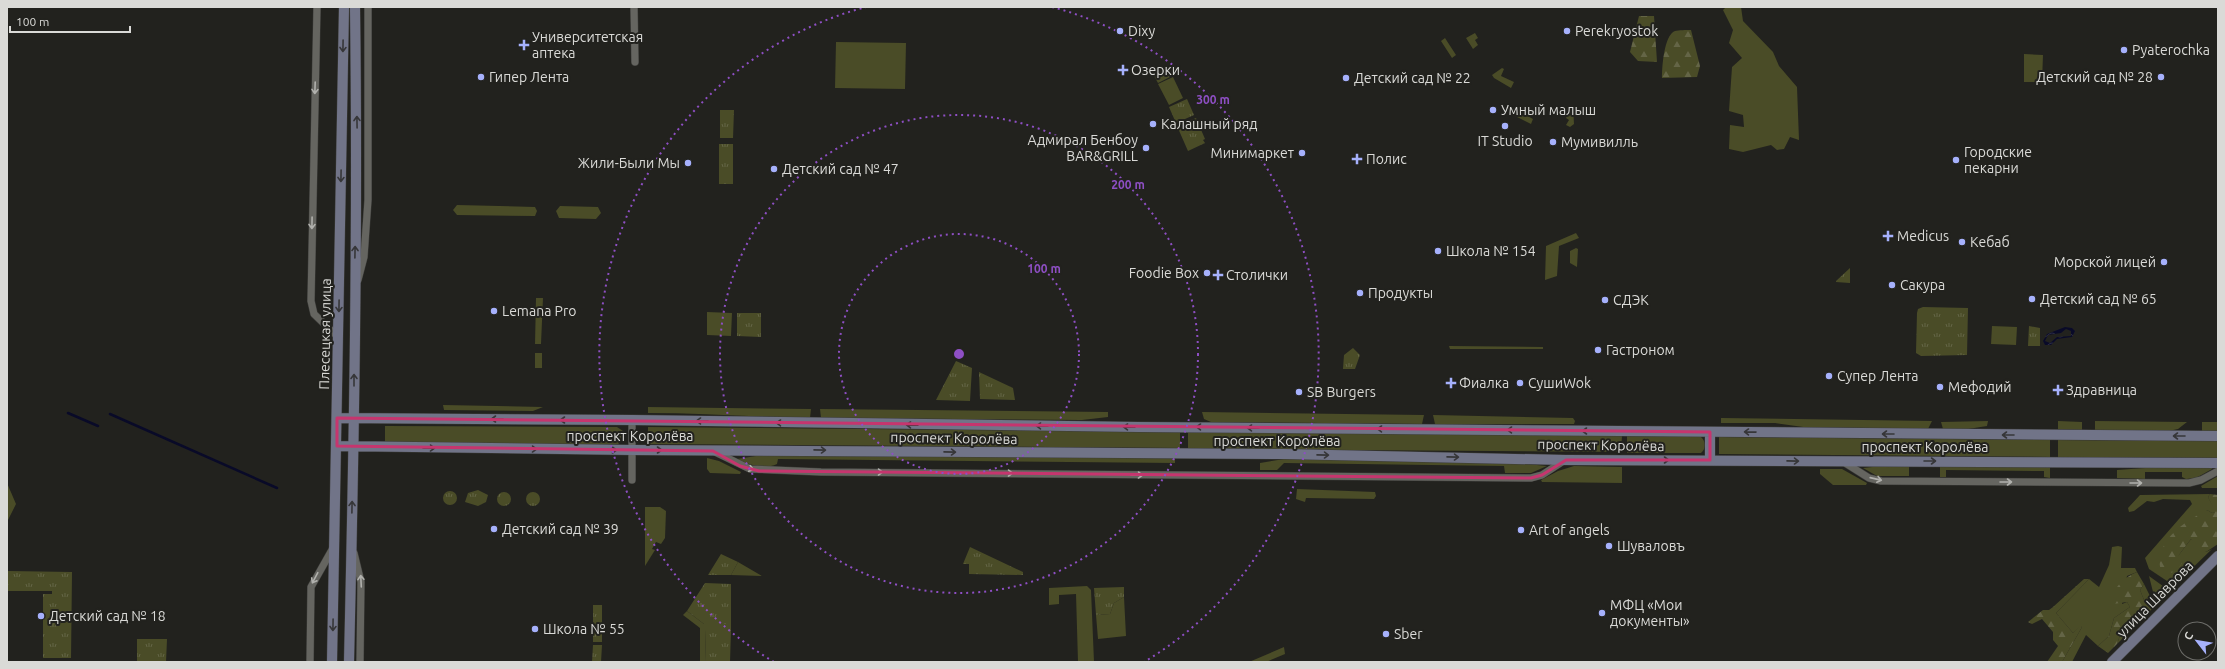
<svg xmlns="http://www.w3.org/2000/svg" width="2225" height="669" font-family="Ubuntu,sans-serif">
<defs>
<pattern id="forest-firs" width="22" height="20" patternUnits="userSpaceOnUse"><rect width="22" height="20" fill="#4a4c27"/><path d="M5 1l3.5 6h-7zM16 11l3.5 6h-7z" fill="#646546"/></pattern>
<pattern id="park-tufts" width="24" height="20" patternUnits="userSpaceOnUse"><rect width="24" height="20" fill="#4a4c27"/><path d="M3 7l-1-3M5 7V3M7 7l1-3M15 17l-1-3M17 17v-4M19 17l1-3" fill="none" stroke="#646546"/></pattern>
<pattern id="water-waves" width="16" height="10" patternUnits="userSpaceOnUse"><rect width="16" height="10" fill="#090a28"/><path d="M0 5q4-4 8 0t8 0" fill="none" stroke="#2c2d46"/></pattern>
</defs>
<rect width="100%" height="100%" fill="#22221e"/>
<path fill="#4a4c27" d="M1726 7H1741L1743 21 1773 52 1779 66 1797 87 1799 140 1790 137 1784 149 1777 150 1771 145 1743 152 1729 149 1730 125 1744 127 1743 115 1729 111 1732 67 1742 58 1729 43 1733 30 1723 10Z
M1475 33 1478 38 1475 40 1478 45 1473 49 1466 38Z
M1445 38 1456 55 1452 58 1441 41Z
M836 42 906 43 905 89 835 88Z
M2024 54 2043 55 2042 82H2024Z
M1502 68 1504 69 1501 76 1514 82 1511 88 1494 78 1492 75Z
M1173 77 1183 98 1169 105 1158 84Z
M1573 106 1574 124 1570 127 1566 125 1569 120 1566 118Z
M1516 110 1533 119 1531 124 1513 115Z
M457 205 535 207 537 211 535 216 457 215 453 210Z
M560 206 598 207 601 213 596 219 559 218 556 211Z
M1576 233 1579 238 1559 246 1557 276 1545 280 1546 246Z
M1576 248 1578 249 1577 267 1570 263V251Z
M536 298H543L541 344H535Z
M707 312 732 313 731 336 707 335Z
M1992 326 2017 327 2016 345 1991 344Z
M1449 346 1543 347V349H1450Z
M535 353H542V368H535Z
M443 405 543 407 533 411 444 410Z
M648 407 811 409 810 418C755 417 702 413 648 413Z
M820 409 1108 412V417L1082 420 821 418Z
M1202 412 1424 415 1422 424 1211 422 1204 419Z
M1433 415 1573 418 1575 421 1574 424H1435Z
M1721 418 1932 421 1928 429 1803 427 1775 423H1721Z
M1988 421 1987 426 1968 429H1943L1941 422Z
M2058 421 2082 422V430L2058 429Z
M2095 421 2187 422 2178 429 2169 431 2095 430Z
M2202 422H2218V431H2202Z
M385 426 617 427 623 431 621 442 618 444 582 445 385 442Z
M648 427 1180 432V448L648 444Z
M1188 432 1622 436 1621 452 1188 449Z
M1627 436 1701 437C1706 441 1706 449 1701 453H1627Z
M1719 437 2050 440V457L1719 454Z
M2058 440 2218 441V458L2058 457Z
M768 454 1175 458V463L778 459 777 464C765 470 749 465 737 459Z
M707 458 719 461 741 472 740 474 710 473 707 469Z
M1284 459 1516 463 1547 466 1531 473H1505L1504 466 1284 463 1277 470H1260V463Z
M1891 465H1909V476H1877L1863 468Z
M1940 465 2050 467V478L2044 477V471L1946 470V477H1940Z
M1574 466 1622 467V483L1542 482 1541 480 1558 471Z
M2145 468H2212V469L2196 478 2186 479 2182 477V472H2145V479L2117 478V470Z
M1820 469H1842L1867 483 1866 485H1833L1820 474Z
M2218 476V488H2202L2201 486Z
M7 483 16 504 7 522Z
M1297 489 1375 492 1376 496 1374 499 1306 498 1305 502 1296 499Z
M2210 494 2208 497 2216 512 2212 513 2207 510 2178 556 2191 539 2206 552 2212 549 2176 584 2173 585 2149 569 2145 558 2192 504 2190 500 2163 499 2154 502 2147 501 2134 511 2129 512 2128 508 2140 495Z
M645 507H660L666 511 665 538 661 544 656 542 652 549 655 550 645 566Z
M2118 546 2122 547 2121 568H2135L2137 572 2127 576 2122 604 2127 602 2130 607 2114 618 2109 636 2098 646 2086 635 2072 662H2062L2082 627 2081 626 2073 633 2056 613 2089 579 2099 587 2109 565 2112 547Z
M738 562 762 576 731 575Z
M2149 576 2167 589 2168 594 2162 600 2153 592Z
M2144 584 2155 606 2117 644 2123 626 2134 617 2144 600 2140 590Z
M1087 586 1091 590 1094 662H1078L1076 594 1059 595V604L1049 605V588Z
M1124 597 1126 636 1098 639 1096 615 1110 614 1114 603Z
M687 611 704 624H731V630H706L705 662H700V628L683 615Z
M1284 647 1285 654 1266 662H1249Z"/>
<path fill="url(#forest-firs)" d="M1639 16H1654L1657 62 1638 61 1630 52Z
M1691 30 1700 66 1697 77 1662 78C1662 67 1664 35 1675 31 1679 30 1686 30 1691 30Z
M2210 494 2218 495V544L2206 552 2198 549 2191 539 2178 556 2182 563 2177 571 2166 574C2160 570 2159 566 2160 558 2163 535 2188 520 2207 510L2212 513 2215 512 2208 497Z
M2137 572 2144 584 2140 590 2144 600 2142 608 2123 626 2117 644 2108 653 2098 646 2109 636 2114 618 2130 607 2127 602 2113 604 2111 601C2115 586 2123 578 2137 572Z
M2084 579H2089L2056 613 2073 633 2081 625 2082 627 2062 662H2047L2058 646 2053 640V632L2042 619 2032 624 2028 622 2043 610H2049L2053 607Z"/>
<path fill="url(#park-tufts)" d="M1170 66 1174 75 1158 83 1153 74Z
M1187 99 1194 115 1176 123 1169 107Z
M720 110H734L733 138H720Z
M1196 118 1205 139 1203 140 1205 143 1188 151 1177 126Z
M719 144H733V184H719Z
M1850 268V283L1836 282V281Z
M1923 307 1968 308 1967 355 1921 356 1916 353 1917 313 1918 309Z
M737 313H761V337L737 336Z
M2029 326 2040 328V346H2028Z
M1353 348 1360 355 1355 369H1343L1344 355Z
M956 361 972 368 970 401 936 400Z
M979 372 1013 388 1015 400 980 399Z
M478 490 488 495 486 502 478 506 465 502 468 493Z
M443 498a7 7 0 1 1 14 0a7 7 0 1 1-14 0Z
M497 499a7 7 0 1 1 14 0a7 7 0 1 1-14 0Z
M526 499a7 7 0 1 1 14 0a7 7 0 1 1-14 0Z
M970 547 1023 572V575L969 574V564H963Z
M721 554 738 562 731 575H708Z
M7 571 72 572 71 658H43V594H52V591H7Z
M705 583 731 584V624H704L687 611Z
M1124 587V597L1114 603 1110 614 1096 615 1094 588Z
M593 605H602V642H593Z
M706 630H731L730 662H705Z
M137 639H167L166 662H137Z
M593 645H602L601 662H592Z"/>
<path fill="url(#water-waves)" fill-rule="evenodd" d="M2065 327 2072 328 2075 331 2072 337 2057 339 2051 345H2045L2043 341 2047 334ZM2066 329 2071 331V336L2057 337 2050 343 2045 341 2048 335 2061 333Z"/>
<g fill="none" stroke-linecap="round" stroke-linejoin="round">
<path stroke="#090a28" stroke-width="2.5" d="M68 413 98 426
M110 414 277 488"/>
<defs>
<path id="street" d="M317 7 311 301 314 314 338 337
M634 7 635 62
M358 280 364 257 368 200V7
M632 420V480
M713 451 750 469 821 472 1531 478 1542 475 1565 460
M1842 461 1869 478 1881 481 2189 483 2201 480 2218 471
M354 553 361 582 360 662
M310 662 311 587 333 548"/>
<path id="secondary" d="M337 418 632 420 1138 427 2218 436
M337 446 632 450 1284 454 1566 460 2218 463
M1710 460V432
M332 662 344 7
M349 662C354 444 358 225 355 7
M2112 662 2218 556"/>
</defs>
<use href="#street" stroke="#3d3d3a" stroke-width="8"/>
<use href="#secondary" stroke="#3d3d3a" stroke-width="11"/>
<use href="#street" stroke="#656560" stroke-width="7"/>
<use href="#secondary" stroke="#717488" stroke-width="10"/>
</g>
<defs><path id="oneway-shaft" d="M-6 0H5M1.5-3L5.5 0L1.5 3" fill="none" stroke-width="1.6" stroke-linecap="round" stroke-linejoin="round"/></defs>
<g stroke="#363638">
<use href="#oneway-shaft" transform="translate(343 46) rotate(91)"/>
<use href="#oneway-shaft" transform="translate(357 122) rotate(-91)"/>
<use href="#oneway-shaft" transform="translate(341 176) rotate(91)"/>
<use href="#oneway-shaft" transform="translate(355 252) rotate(-89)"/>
<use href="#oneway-shaft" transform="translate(339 306) rotate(91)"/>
<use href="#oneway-shaft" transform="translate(354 380) rotate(-90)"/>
<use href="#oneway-shaft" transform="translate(497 419) rotate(-180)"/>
<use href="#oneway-shaft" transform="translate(566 420) rotate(-180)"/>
<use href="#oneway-shaft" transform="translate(702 421) rotate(-179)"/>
<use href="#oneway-shaft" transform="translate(782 423) rotate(-179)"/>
<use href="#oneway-shaft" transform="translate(912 425) rotate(-179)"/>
<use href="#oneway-shaft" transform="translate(1042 426) rotate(-179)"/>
<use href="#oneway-shaft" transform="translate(1129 427) rotate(-179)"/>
<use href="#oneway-shaft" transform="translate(1202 427) rotate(-179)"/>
<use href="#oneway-shaft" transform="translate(1253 428) rotate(-179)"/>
<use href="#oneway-shaft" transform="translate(1383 429) rotate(-179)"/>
<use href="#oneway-shaft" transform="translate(1513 430) rotate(-179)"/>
<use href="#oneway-shaft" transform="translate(1588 431) rotate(-180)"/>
<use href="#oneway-shaft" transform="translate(1750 432) rotate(-179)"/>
<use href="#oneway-shaft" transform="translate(1888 434) rotate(-180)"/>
<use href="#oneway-shaft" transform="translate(2008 435) rotate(-180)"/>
<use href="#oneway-shaft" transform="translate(2179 436) rotate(-180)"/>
<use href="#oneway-shaft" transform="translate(429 448) rotate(1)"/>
<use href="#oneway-shaft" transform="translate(531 449) rotate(1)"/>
<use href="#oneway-shaft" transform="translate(611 450) rotate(1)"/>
<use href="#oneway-shaft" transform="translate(656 450)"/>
<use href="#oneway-shaft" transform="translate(820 450) rotate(1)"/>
<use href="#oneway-shaft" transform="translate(950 452) rotate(1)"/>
<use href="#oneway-shaft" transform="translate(1323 455) rotate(1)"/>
<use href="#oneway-shaft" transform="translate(1453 457) rotate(1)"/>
<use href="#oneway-shaft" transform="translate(1663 460)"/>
<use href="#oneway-shaft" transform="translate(1793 461) rotate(1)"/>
<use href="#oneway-shaft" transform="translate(1930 461)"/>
<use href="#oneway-shaft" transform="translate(352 507) rotate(-89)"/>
<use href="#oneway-shaft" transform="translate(333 625) rotate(91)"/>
</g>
<g stroke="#b1b1ad">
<use href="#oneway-shaft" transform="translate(315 88) rotate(92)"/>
<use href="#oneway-shaft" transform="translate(312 223) rotate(91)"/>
<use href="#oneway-shaft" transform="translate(748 468) rotate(15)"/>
<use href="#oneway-shaft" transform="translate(877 472) rotate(1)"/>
<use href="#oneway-shaft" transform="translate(1007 473) rotate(1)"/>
<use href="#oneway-shaft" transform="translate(1137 475) rotate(1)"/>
<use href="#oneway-shaft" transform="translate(1876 479) rotate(13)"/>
<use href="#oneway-shaft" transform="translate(2006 482)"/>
<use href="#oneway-shaft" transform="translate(2136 483)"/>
<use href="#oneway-shaft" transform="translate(315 578) rotate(118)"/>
<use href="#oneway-shaft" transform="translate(361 581) rotate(-93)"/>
</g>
<path fill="none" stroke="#c6356e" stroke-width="3" stroke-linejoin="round" d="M337 418 1710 432V460H1566L1542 475 1531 478 759 471 740 466 713 451 337 446Z"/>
<g fill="none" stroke="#8e4fc4" stroke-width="2" stroke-dasharray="2 4">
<circle cx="959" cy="354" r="120"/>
<circle cx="959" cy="354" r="239"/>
<path d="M774 662A359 359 0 0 1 866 7M1052 7A359 359 0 0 1 1144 662"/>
</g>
<g fill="#a6b1fc" stroke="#22221e" stroke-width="1.5">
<circle cx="1120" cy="31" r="4"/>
<circle cx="1567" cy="31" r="4"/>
<path d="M522 39h4v4h4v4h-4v4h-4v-4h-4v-4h4z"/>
<circle cx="2124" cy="50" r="4"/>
<path d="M1121 64h4v4h4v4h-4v4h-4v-4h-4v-4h4z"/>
<circle cx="481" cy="77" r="4"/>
<circle cx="2161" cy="77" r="4"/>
<circle cx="1346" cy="78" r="4"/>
<circle cx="1493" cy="110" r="4"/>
<circle cx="1153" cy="124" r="4"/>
<circle cx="1505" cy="126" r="4"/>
<circle cx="1553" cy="142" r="4"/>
<circle cx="1146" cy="148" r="4"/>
<circle cx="1302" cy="153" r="4"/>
<path d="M1355 153h4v4h4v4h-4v4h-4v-4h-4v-4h4z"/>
<circle cx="1956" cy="160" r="4"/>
<circle cx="688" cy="163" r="4"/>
<circle cx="774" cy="169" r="4"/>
<path d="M1886 230h4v4h4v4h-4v4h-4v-4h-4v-4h4z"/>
<circle cx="1962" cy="242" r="4"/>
<circle cx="1438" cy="251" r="4"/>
<circle cx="2164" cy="262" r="4"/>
<circle cx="1207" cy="273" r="4"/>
<path d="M1216 269h4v4h4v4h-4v4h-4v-4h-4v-4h4z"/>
<circle cx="1892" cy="285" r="4"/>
<circle cx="1360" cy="293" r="4"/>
<circle cx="2032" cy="299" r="4"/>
<circle cx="1605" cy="300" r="4"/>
<circle cx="494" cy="311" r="4"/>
<circle cx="1598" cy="350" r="4"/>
<circle cx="1829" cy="376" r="4"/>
<path d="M1449 377h4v4h4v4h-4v4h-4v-4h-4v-4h4z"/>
<circle cx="1520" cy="383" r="4"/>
<circle cx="1940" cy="387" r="4"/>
<path d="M2056 384h4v4h4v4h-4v4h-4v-4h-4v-4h4z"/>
<circle cx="1299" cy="392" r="4"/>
<circle cx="494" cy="529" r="4"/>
<circle cx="1521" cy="530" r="4"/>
<circle cx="1609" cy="546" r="4"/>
<circle cx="1602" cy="613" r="4"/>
<circle cx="41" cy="616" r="4"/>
<circle cx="535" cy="629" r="4"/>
<circle cx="1386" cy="634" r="4"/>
</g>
<g text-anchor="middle" stroke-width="4" stroke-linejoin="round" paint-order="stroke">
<g font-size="14" fill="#dadad7" stroke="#22221e" text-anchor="start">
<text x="1128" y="36">Dixy</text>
<text x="1575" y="36">Perekryostok</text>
<text x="532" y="42">Университетская<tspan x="532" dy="16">аптека</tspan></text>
<text x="2132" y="55">Pyaterochka</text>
<text x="1131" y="75">Озерки</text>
<text x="489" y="82">Гипер Лента</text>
<text x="2153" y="82" text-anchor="end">Детский сад № 28</text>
<text x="1354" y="83">Детский сад № 22</text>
<text x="1501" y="115">Умный малыш</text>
<text x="1161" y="129">Калашный ряд</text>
<text x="1138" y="145" text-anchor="end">Адмирал Бенбоу<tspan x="1138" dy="16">BAR&amp;GRILL</tspan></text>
<text x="1505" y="146" text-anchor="middle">IT Studio</text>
<text x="1561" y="147">Мумивилль</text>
<text x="1964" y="157">Городские<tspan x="1964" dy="16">пекарни</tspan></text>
<text x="1294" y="158" text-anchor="end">Минимаркет</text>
<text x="1366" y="164">Полис</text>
<text x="680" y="168" text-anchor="end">Жили-Были Мы</text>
<text x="782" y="174">Детский сад № 47</text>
<text x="1897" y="241">Medicus</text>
<text x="1970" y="247">Кебаб</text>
<text x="1446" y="256">Школа № 154</text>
<text x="2156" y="267" text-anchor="end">Морской лицей</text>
<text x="1199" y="278" text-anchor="end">Foodie Box</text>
<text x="1226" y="280">Столички</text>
<text x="1900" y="290">Сакура</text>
<text x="1368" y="298">Продукты</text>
<text x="2040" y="304">Детский сад № 65</text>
<text x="1613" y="305">СДЭК</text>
<text x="502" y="316">Lemana Pro</text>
<text x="1606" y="355">Гастроном</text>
<text x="1837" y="381">Супер Лента</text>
<text x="1459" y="388">Фиалка</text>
<text x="1528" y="388">СушиWok</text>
<text x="1948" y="392">Мефодий</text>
<text x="2066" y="395">Здравница</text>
<text x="1307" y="397">SB Burgers</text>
<text x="502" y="534">Детский сад № 39</text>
<text x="1529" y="535">Art of angels</text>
<text x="1617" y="551">Шуваловъ</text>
<text x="1610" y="610">МФЦ «Мои<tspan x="1610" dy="16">документы»</tspan></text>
<text x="49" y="621">Детский сад № 18</text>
<text x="543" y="634">Школа № 55</text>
<text x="1394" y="639">Sber</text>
</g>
<g font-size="14" fill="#dadad7" stroke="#22221e">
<text transform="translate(325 334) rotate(-89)" y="5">Плесецкая улица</text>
<text x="630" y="441">проспект Королёва</text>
<text transform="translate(954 438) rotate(1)" y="5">проспект Королёва</text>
<text x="1277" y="446">проспект Королёва</text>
<text transform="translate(1601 445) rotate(1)" y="5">проспект Королёва</text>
<text x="1925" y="452">проспект Королёва</text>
<text transform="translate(2155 599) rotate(-45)" y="5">улица Шаврова</text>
</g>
</g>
<circle cx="959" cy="354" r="6" fill="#8e4fc4" stroke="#22221e" stroke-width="2"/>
<g font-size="12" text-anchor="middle" font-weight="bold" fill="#8e4fc4" stroke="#22221e" stroke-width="4" stroke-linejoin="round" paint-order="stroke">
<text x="1213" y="104">300 m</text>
<text x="1128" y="189">200 m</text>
<text x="1044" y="273">100 m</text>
</g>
<rect width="2225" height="669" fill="none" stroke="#dadad7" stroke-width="16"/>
<g transform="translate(2197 641) rotate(301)"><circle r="19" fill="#22221e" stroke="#6c6c68"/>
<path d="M0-3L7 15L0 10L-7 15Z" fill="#a6b1fc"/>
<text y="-6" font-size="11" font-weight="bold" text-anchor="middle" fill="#dadad7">С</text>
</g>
<path d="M10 26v6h120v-6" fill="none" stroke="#dadad7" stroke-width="2"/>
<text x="16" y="26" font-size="12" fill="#dadad7" stroke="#22221e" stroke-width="3" paint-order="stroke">100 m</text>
</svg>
